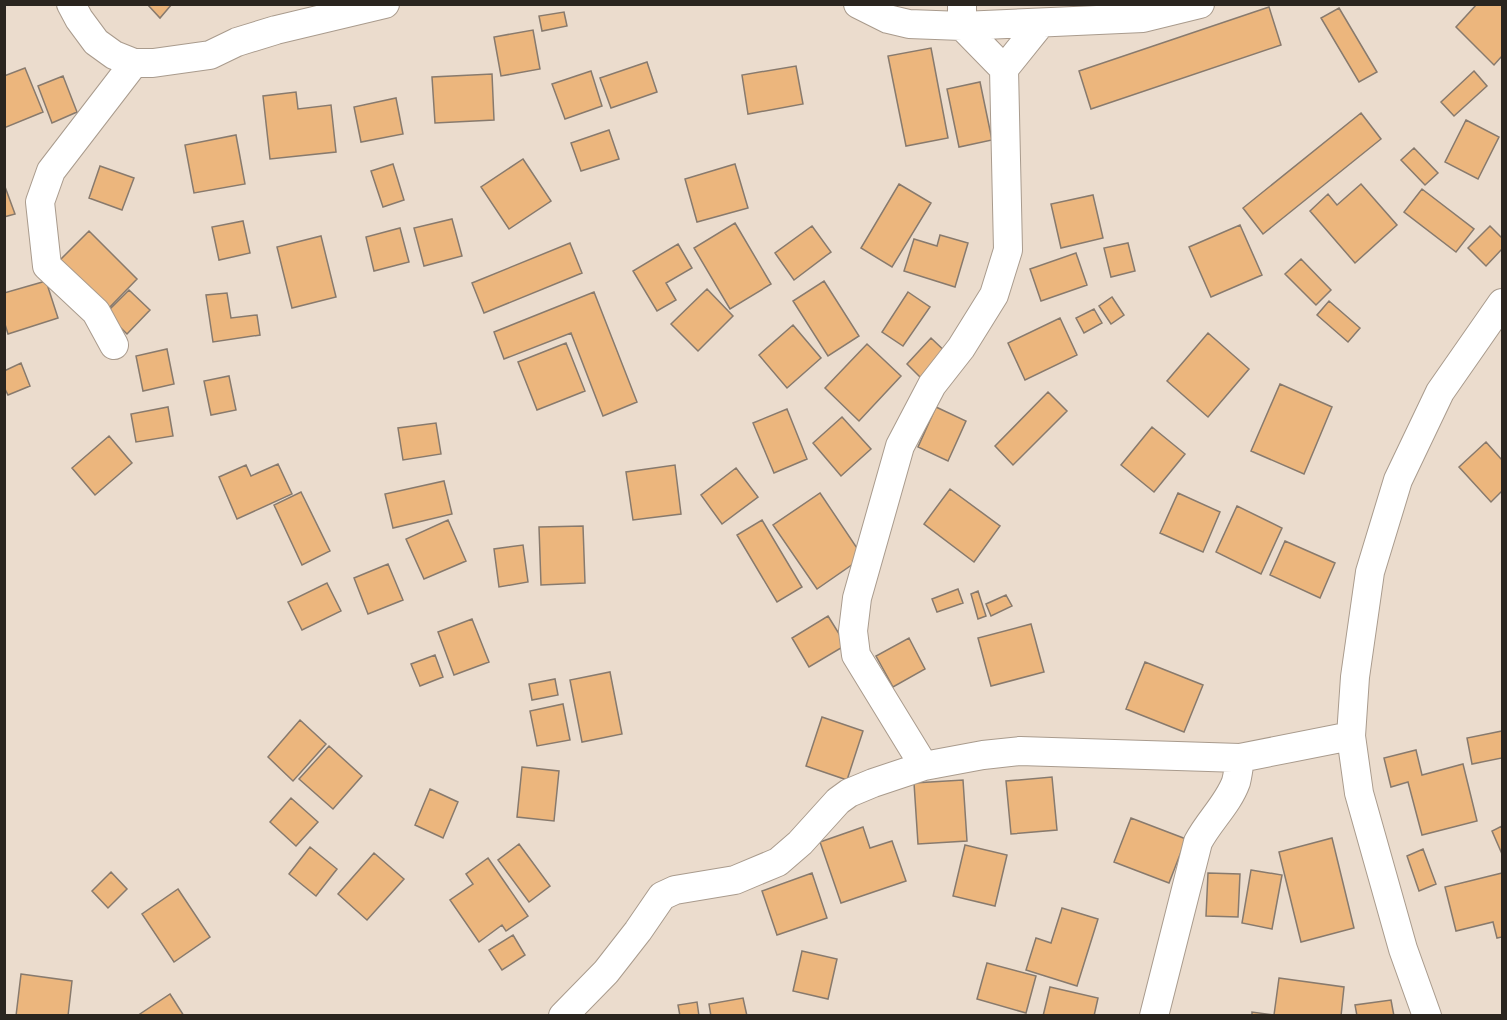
<svg xmlns="http://www.w3.org/2000/svg" width="1507" height="1020" font-family="'DM Sans',sans-serif">
<rect width="100%" height="100%" fill="#ebdccd"/>
<path fill="#ecb67d" stroke="#887a6d" stroke-width="1.5" d="M147 4H172L160 18Z
M1477 4H1502V56L1494 65 1456 27Z
M1269 7 1281 45 1091 109 1079 71Z
M1339 8 1377 72 1359 82 1321 18Z
M564 12 567 26 542 31 539 16Z
M533 30 540 69 501 76 494 37Z
M931 48 948 138 906 146 888 56Z
M647 62 657 92 611 108 600 78Z
M796 66 803 104 748 114 742 75Z
M25 68 43 112 4 128V76Z
M591 71 602 106 565 119 552 84Z
M1474 71 1487 86 1454 116 1441 102Z
M492 74 494 120 435 123 432 77Z
M63 76 77 112 52 123 38 86Z
M980 82 992 140 959 147 947 89Z
M296 92 298 109 331 105 336 152 270 159 263 96Z
M396 98 403 134 361 142 354 107Z
M1361 113 1381 139 1263 234 1243 208Z
M1466 120 1499 137 1478 179 1445 162Z
M609 130 619 159 581 171 571 143Z
M236 135 245 184 194 193 185 145Z
M1414 148 1438 173 1425 185 1401 160Z
M523 159 551 201 509 229 481 187Z
M393 164 404 200 383 207 371 171Z
M735 164 748 208 697 222 685 179Z
M100 166 134 178 122 210 89 198Z
M4 184 15 214 4 217Z
M899 184 931 203 892 267 861 248Z
M1361 184 1397 225 1355 263 1310 211 1328 194 1337 205Z
M1422 189 1474 229 1456 252 1404 212Z
M1093 195 1103 238 1061 248 1051 204Z
M452 219 462 256 424 266 414 228Z
M243 221 250 253 219 260 212 227Z
M735 223 771 284 730 309 694 248Z
M1240 225 1262 275 1211 297 1189 247Z
M812 226 831 252 794 280 775 253Z
M1490 226 1502 238V249L1486 266 1468 248Z
M400 228 409 262 374 271 366 237Z
M89 231 137 279 106 311 57 263Z
M940 235 968 243 955 287 904 271 914 239 937 246Z
M321 236 336 297 292 308 277 247Z
M570 243 582 273 484 313 472 283Z
M1128 243 1135 271 1111 277 1104 248Z
M678 244 692 268 666 283 676 300 657 311 633 271Z
M1076 253 1087 285 1041 301 1030 269Z
M1301 259 1331 290 1316 305 1285 274Z
M46 281 58 318 8 334 4 321V293Z
M824 281 859 336 828 356 793 301Z
M707 289 733 316 698 351 671 324Z
M129 290 150 310 127 334 106 313Z
M594 292 637 402 603 416 571 333 504 359 494 332Z
M908 292 930 307 903 346 882 332Z
M227 293 231 318 257 315 260 335 213 342 206 295Z
M1112 297 1124 315 1111 324 1099 306Z
M1329 301 1360 328 1348 342 1317 315Z
M1094 309 1102 323 1084 333 1076 318Z
M1060 318 1077 355 1025 380 1008 343Z
M793 325 821 358 787 388 759 355Z
M1208 333 1249 369 1208 417 1167 381Z
M931 338 951 357 926 383 907 364Z
M566 343 585 391 537 410 518 362Z
M867 344 901 376 859 421 825 388Z
M167 349 174 384 143 391 136 356Z
M21 363 30 386 8 395 4 387V371Z
M229 376 236 410 211 415 204 381Z
M1280 384 1332 407 1304 474 1251 451Z
M1048 392 1067 411 1013 465 995 446Z
M168 407 173 436 136 442 131 414Z
M936 407 966 421 948 461 918 447Z
M787 409 807 459 774 473 753 423Z
M842 417 871 449 841 476 813 443Z
M436 423 441 454 403 460 398 428Z
M1152 427 1185 454 1154 492 1121 465Z
M109 436 132 463 95 495 72 468Z
M1486 442 1502 460V491L1491 502 1459 467Z
M278 464 292 494 237 519 219 477 246 465 251 476Z
M675 465 681 514 633 520 626 472Z
M736 468 758 497 722 524 701 495Z
M444 481 452 514 393 528 385 494Z
M950 489 1000 526 974 562 924 524Z
M301 492 330 551 302 565 274 505Z
M820 493 863 557 817 589 773 525Z
M1178 493 1220 512 1203 552 1160 533Z
M1237 506 1282 528 1261 574 1216 552Z
M448 520 466 561 424 579 406 539Z
M762 520 802 587 777 602 737 535Z
M583 526 585 583 541 585 539 527Z
M1285 541 1335 563 1320 598 1270 575Z
M523 545 528 582 499 587 494 549Z
M388 564 403 600 368 614 354 578Z
M327 583 341 611 302 630 288 602Z
M958 589 963 603 937 612 932 599Z
M978 591 986 616 978 619 971 594Z
M1006 595 1012 606 991 616 986 604Z
M828 616 846 645 809 667 792 638Z
M472 619 489 662 454 675 438 632Z
M1031 624 1044 672 991 686 978 638Z
M909 638 925 669 893 687 876 656Z
M435 655 443 677 420 686 411 664Z
M1145 662 1203 685 1184 732 1126 709Z
M610 672 622 734 582 742 570 680Z
M555 679 558 695 532 700 529 684Z
M563 704 570 740 537 746 530 711Z
M822 717 863 731 847 780 806 766Z
M300 720 326 744 293 781 268 757Z
M1502 731V758L1472 764 1467 738Z
M329 746 362 776 333 809 299 779Z
M1416 750 1422 775 1463 764 1477 821 1422 835 1408 782 1391 787 1384 758Z
M522 767 559 771 554 821 517 817Z
M1052 777 1057 830 1011 834 1006 781Z
M963 780 967 841 918 844 914 783Z
M430 789 458 802 443 838 415 825Z
M291 798 318 822 296 846 270 822Z
M1131 818 1186 839 1169 883 1114 862Z
M1502 826V854L1492 831Z
M863 827 870 848 892 841 906 881 841 903 820 842Z
M1332 838 1354 928 1301 942 1279 852Z
M519 844 550 886 529 902 498 860Z
M965 845 1007 855 995 906 953 896Z
M310 847 337 869 316 896 289 874Z
M1423 849 1436 884 1419 891 1407 856Z
M374 853 404 879 367 920 338 894Z
M488 858 528 916 506 931 502 925 479 942 450 900 473 884 466 874Z
M1251 870 1282 875 1272 929 1242 923Z
M111 872 127 889 108 908 92 891Z
M812 873 827 918 777 935 762 891Z
M1208 873 1240 874 1238 917 1206 916Z
M1502 873V937L1497 938 1493 922 1456 931 1445 887Z
M178 889 210 937 174 962 142 914Z
M1062 908 1098 919 1077 986 1026 970 1036 938 1051 943Z
M513 935 525 955 502 970 489 950Z
M802 951 837 959 828 999 793 991Z
M987 963 1036 976 1026 1013 977 999Z
M21 974 72 981 68 1016H16Z
M1279 978 1344 987 1341 1016H1252V1012L1274 1015Z
M1050 987 1098 998 1094 1016H1043Z
M170 994 184 1016H137Z
M743 998 747 1016H711L709 1004Z
M1391 1000 1394 1016H1357L1355 1005Z
M697 1002 699 1016H680L678 1005Z"/>
<g fill="none" stroke-linecap="round" stroke-linejoin="round">
<defs>
<path id="minor" d="M71 4 79 19 96 42 114 55 134 63H153L210 55 237 42 276 30 385 4
M858 4 888 19 909 24 962 26 1143 18 1200 4
M962 4V26L1004 69
M114 345 96 312 47 266 40 202 51 171 134 63
M924 766 856 655 853 631 857 598 900 446 932 385 961 348 994 295 1008 250 1004 69 1041 23
M563 1016 606 972 638 931 662 896 675 890 735 880 778 862 800 843 838 801 849 793 873 783 924 766 983 755 1020 751 1240 758 1351 736
M1154 1016 1198 842C1209 821 1228 804 1236 782 1238 774 1239 766 1240 758
M1427 1016 1403 949 1359 793 1351 736 1355 677 1370 572 1398 480 1440 392 1502 303"/>
</defs>
<use href="#minor" stroke="#a99b8d" stroke-width="30"/>
<use href="#minor" stroke="#fff" stroke-width="28"/>
</g>
<rect width="1507" height="1020" fill="none" stroke="#2a251f" stroke-width="12"/>
</svg>
